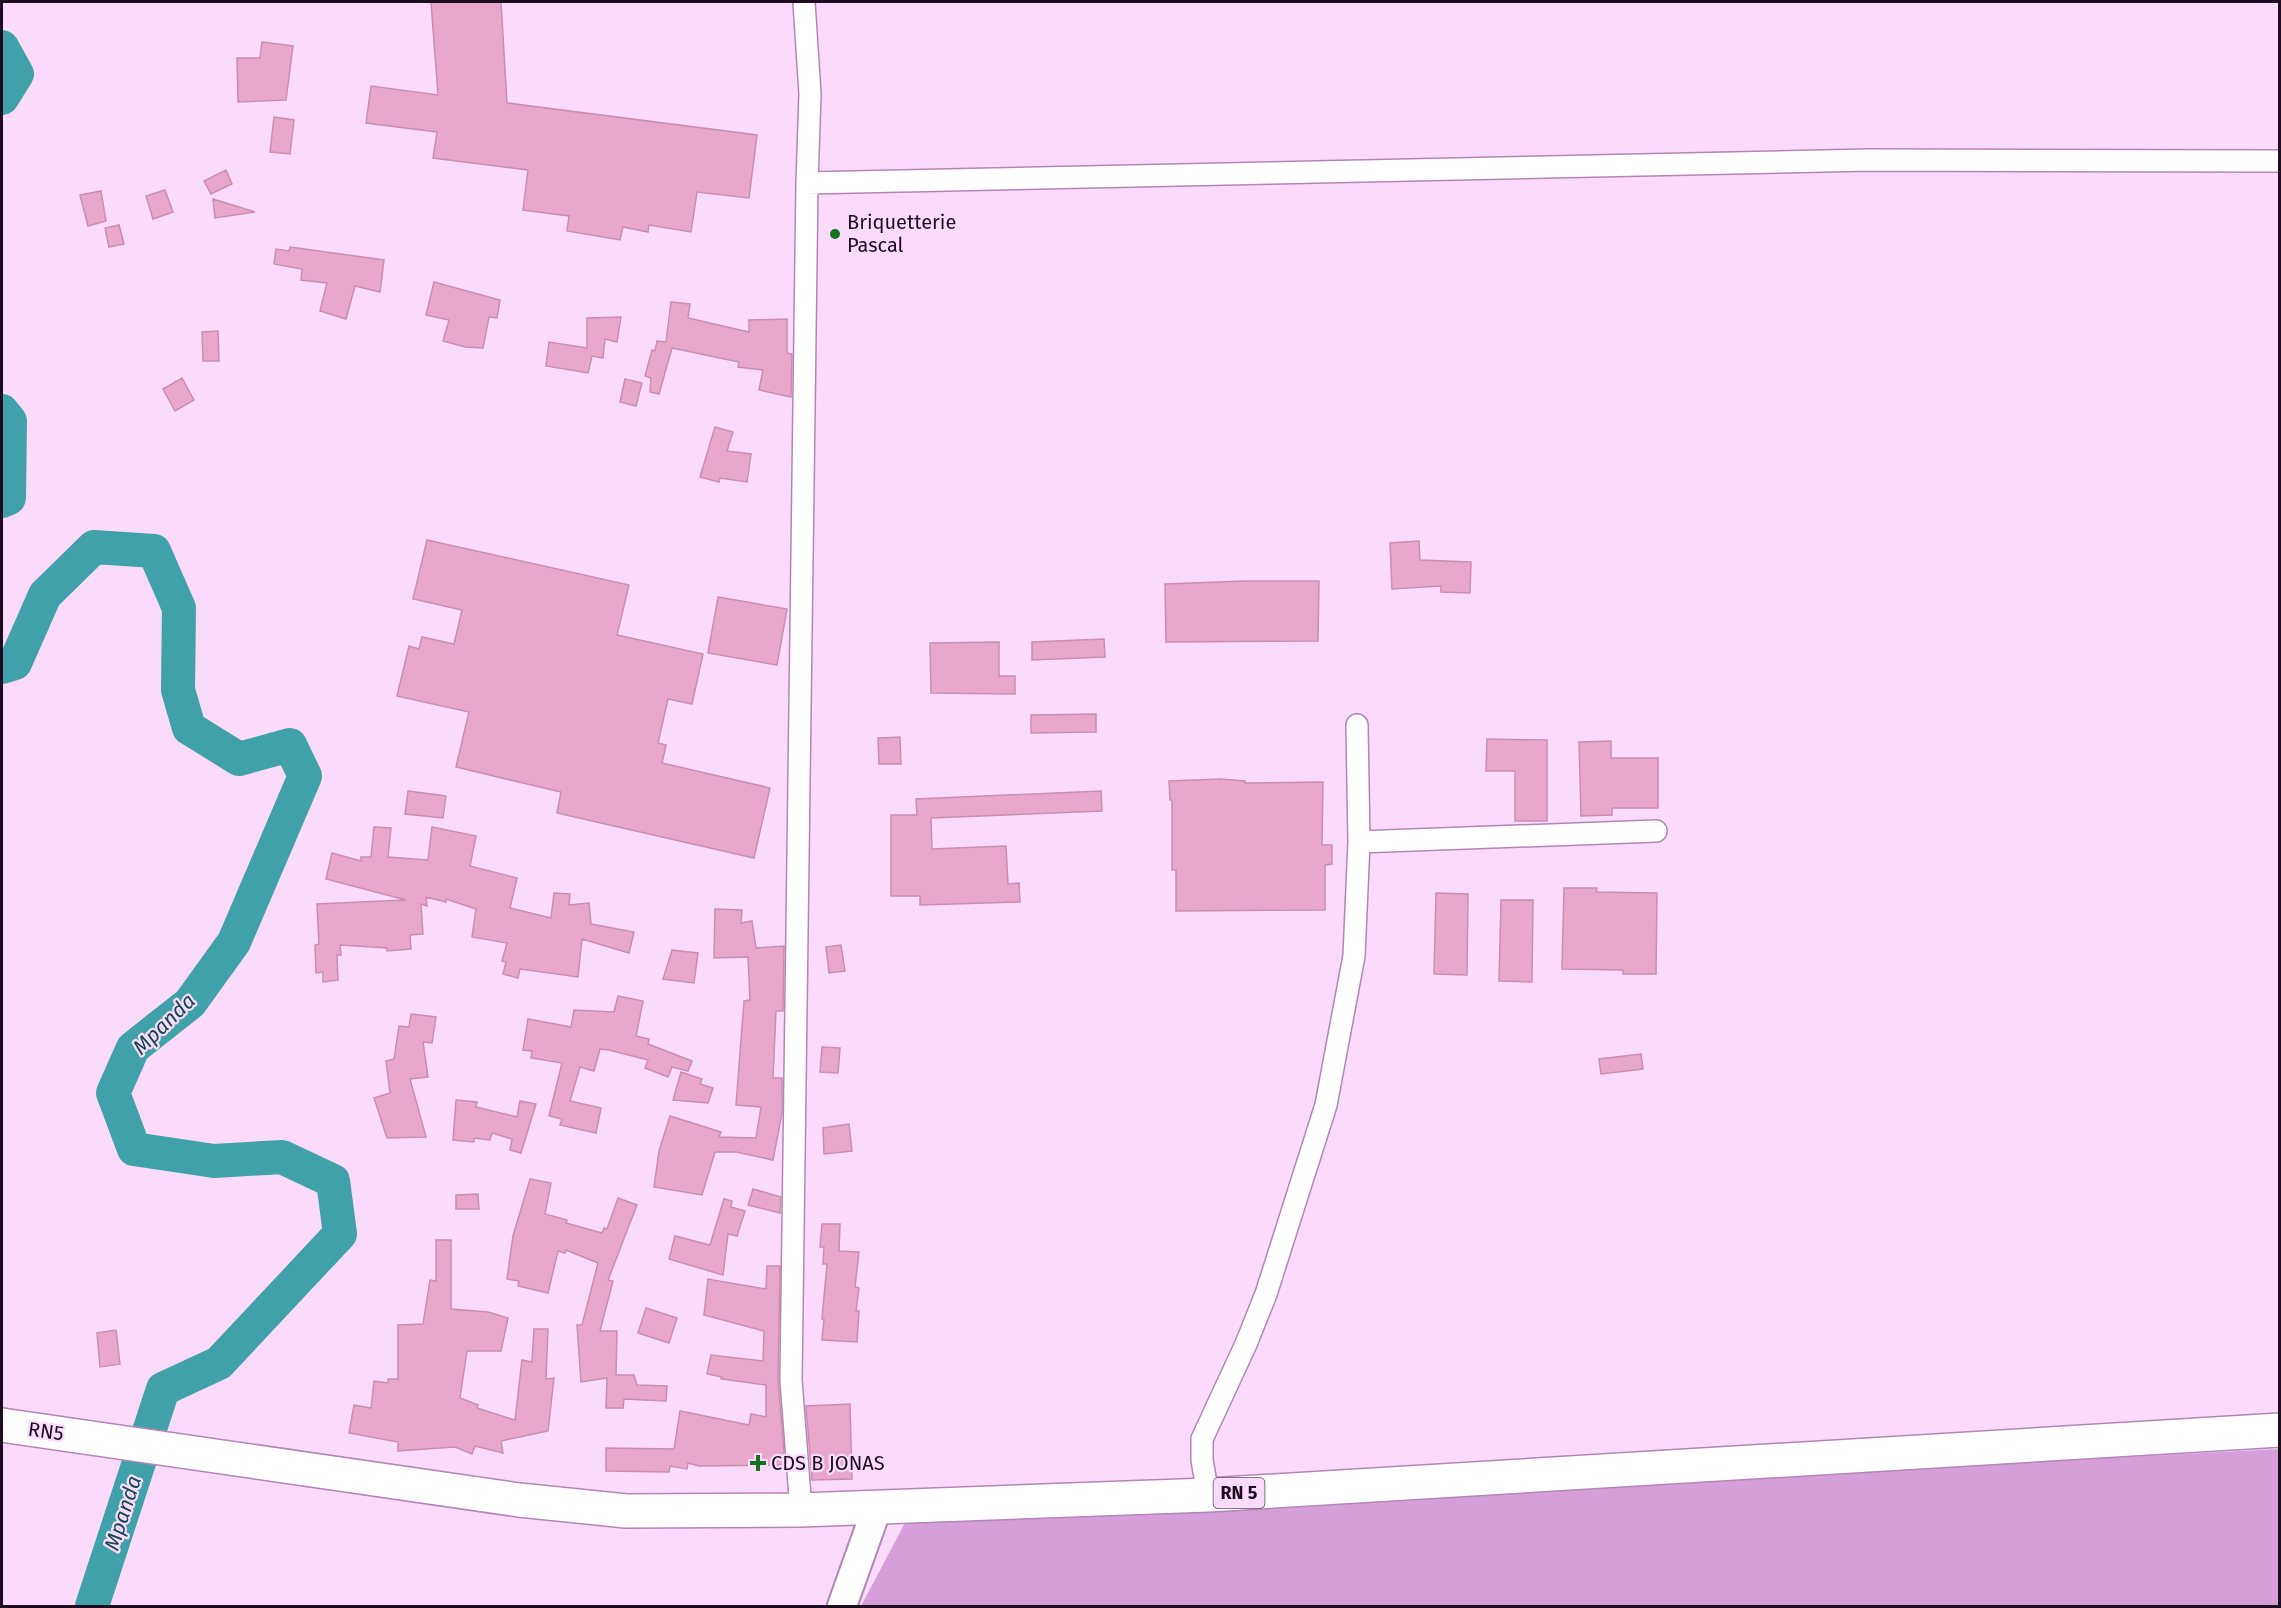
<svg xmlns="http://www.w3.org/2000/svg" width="2281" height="1608" font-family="'Fira Sans',sans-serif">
<rect width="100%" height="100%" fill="#fadbfb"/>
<path fill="#d69fd9" d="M2279 1449V1606H861L906 1521Z"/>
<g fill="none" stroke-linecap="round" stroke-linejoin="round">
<path stroke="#40a1ab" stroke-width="34" d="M2 47 17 74 2 98
M2 411 10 421 9 498 2 501
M2 667 15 663 45 595 94 547 154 551 179 608 178 690 189 728 239 759 290 745 305 776 234 942 190 1003 133 1048 113 1093 134 1149 214 1161 282 1157 333 1181 340 1234 219 1363 163 1389 92 1606"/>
</g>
<path fill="#e9a7cc" stroke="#cd8db1" stroke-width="1.5" d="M431 2H501L507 103 757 135 749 198 697 192 691 232 649 225 648 232 623 227 620 240 567 231 569 216 523 210 528 170 433 158 437 132 366 123 371 86 438 95Z
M262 42 293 46 286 100 238 102 237 58H260Z
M274 117 294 120 290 154 270 152Z
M226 170 232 184 211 194 204 181Z
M165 190 173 212 153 219 146 196Z
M101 191 106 221 88 226 80 195Z
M213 199 255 212 215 218Z
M119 225 124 244 109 247 105 228Z
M290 247 384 260 380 292 355 286 346 319 320 311 327 283 301 280 302 269 274 264 276 249 289 251Z
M434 282 500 300 497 318 489 317 483 348 465 347 443 341 449 320 426 315Z
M671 302 690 304 688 318 749 332V320L787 319V353L792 354 791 397 759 390 763 370 738 367 739 362 672 348 659 394 650 392 651 378 645 376 652 350 655 351 657 341 666 342Z
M621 317 617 342 605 339 603 358 592 356 588 373 546 366 549 342 587 348V318Z
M218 331 219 361H203L202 332Z
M182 378 194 400 175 411 163 389Z
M625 379 642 383 636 406 620 402Z
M715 427 733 432 727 451 751 454 747 482 720 478 719 482 700 477Z
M427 540 629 585 617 635 703 654 692 704 668 699 658 743 666 745 662 763 770 788 754 858 557 813 561 792 456 767 469 712 397 696 409 646 419 649 422 637 454 644 462 610 413 599Z
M1419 541 1420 560 1471 562 1470 593 1441 592V586L1392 589 1390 543Z
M1245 581H1319L1318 641 1166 642 1165 584Z
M718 597 787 609 777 665 708 653Z
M1104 639 1105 657 1032 660V642Z
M999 642V676H1015V694L931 693 930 643Z
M1096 714V732L1031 733V715Z
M900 737 901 764H879L878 738Z
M1487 739 1547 740V821H1515V771H1486Z
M1611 741V758H1658V808H1612V815L1581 816 1579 742Z
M1220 779 1245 781V783L1323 782 1322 845H1332V864L1325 865V910L1176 911V870H1172V800H1170L1169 781Z
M408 791 446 796 443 818 405 814Z
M1101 791 1102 811 931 818 932 849 1006 846 1008 884 1019 883 1020 902 920 905V896H891V815H917L916 799Z
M374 827 391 828 388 857 428 860 432 827 476 836 470 866 517 878 510 908 551 918 554 893 570 894 569 905 589 903 591 924 634 932 629 953 582 939 578 977 520 969 518 978 503 974 506 962 502 961 507 943 472 937 476 909 446 899V902L426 897 427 906 421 904 423 934 410 935 411 949 387 951V948L340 945 341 955H337L338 980 323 982V972L316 973 315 945 319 944 317 904 406 900 326 879 332 853 361 861V857H371Z
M1564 888H1597L1596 892 1657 893 1656 974H1623V970L1562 969Z
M1436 893 1468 894 1467 975 1434 974Z
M1501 900H1533L1532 982 1499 981Z
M715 909 742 910 741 923 752 921 756 948 784 946 783 1011H776L773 1078H782V1113L773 1160 736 1152H715L702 1195 654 1187 659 1151 670 1116 721 1132 719 1137 756 1138 761 1107 736 1105 744 1001 750 1000 748 957 714 958Z
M841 945 845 971 829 973 826 947Z
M672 950 698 953 694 983 663 979Z
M618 996 643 1001 636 1036 649 1039 648 1044 692 1061 688 1071 672 1067 668 1077 645 1068 648 1060 609 1050 600 1049 594 1071 580 1067 570 1101 601 1108 596 1133 560 1125 562 1119 549 1116 562 1063 531 1058 532 1051 523 1050 528 1019 571 1027 574 1010 614 1012Z
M411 1014 436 1017 432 1043 423 1042 428 1077 410 1079 426 1137 387 1138 374 1098 390 1093 386 1061 394 1059 399 1026 409 1027Z
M822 1047 840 1048 838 1073 820 1072Z
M1641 1054 1643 1069 1601 1074 1599 1059Z
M681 1072 702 1079 700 1084 713 1088 708 1103 673 1100Z
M456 1100 477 1102 476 1107 517 1117 520 1101 536 1104 521 1153 510 1150 512 1139 492 1133 490 1140 474 1138V1142L453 1140Z
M849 1124 852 1151 824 1154 823 1128Z
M530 1179 551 1183 545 1214 567 1220 566 1223 602 1233 604 1228 607 1229 618 1198 637 1205 608 1280 613 1281 600 1331H617L616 1375H634L637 1385 667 1386 666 1401 624 1399 623 1408H606L607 1378 581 1382 577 1325H582L598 1263 566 1250 565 1253 558 1251 548 1293 518 1286 519 1281 507 1279 513 1236Z
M753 1189 781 1197 780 1213 748 1205Z
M478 1194 479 1209H456V1195Z
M724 1199 732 1201 731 1207 745 1211 737 1236 728 1234 723 1275 669 1259 675 1236 710 1245Z
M822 1224H840L839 1251 859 1252 855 1287 859 1288 856 1311H859L857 1342 822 1340 824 1319H822L827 1264H823L824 1247H820Z
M436 1240H451V1309L488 1312 508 1318 501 1351H467L460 1398 478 1405 477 1408 515 1420 522 1360 532 1362 534 1329H548L546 1379 554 1378 548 1431 501 1441 503 1453 475 1446 472 1454 455 1447 398 1451V1442L349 1433 354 1405 371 1408 374 1381 388 1383V1379H398V1325L423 1324 430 1280 436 1281Z
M767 1266H780L778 1380 785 1465 699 1466 688 1463 687 1469 670 1466 669 1472 606 1471V1448L674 1449 680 1411 749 1425 751 1414 766 1417V1385L721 1379 722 1377 707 1374 711 1355 763 1361 764 1331 704 1315 708 1279 766 1289Z
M646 1308 677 1318 669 1343 638 1333Z
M116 1330 120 1364 100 1367 97 1333Z
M850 1404 852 1479 812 1480 806 1406Z"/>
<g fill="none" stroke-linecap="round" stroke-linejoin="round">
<defs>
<path id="street" d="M807 183 1869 160 2280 161
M1359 842 1656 831
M1208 1495 1202 1460V1439L1246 1344 1266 1294 1326 1105 1354 956 1359 842 1357 725
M801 1510 791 1380 807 183 810 94 804 2"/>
<path id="secondary" d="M842 1606 877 1508"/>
<path id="primary" d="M2 1425 519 1500 626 1511 801 1510 1208 1495 2280 1430"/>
</defs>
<use href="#street" stroke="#b485b7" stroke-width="24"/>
<use href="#secondary" stroke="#b485b7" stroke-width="32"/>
<use href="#primary" stroke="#b485b7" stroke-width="36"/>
<use href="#street" stroke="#fff" stroke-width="21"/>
<use href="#secondary" stroke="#fff" stroke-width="28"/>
<use href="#primary" stroke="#fff" stroke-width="33"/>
</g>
<g fill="#137322" stroke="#fadbfb" stroke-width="2">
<circle cx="835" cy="234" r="6"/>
<path d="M755 1454h6v6h6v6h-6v6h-6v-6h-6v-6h6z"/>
</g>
<g text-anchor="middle" stroke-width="4.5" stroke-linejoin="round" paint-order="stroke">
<rect fill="#fadbfb" stroke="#604b62" stroke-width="1.5" x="1213.5" y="1478" width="51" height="30" rx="4.5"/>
<g font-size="18" font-weight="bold" fill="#1e0d20">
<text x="1239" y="1499">RN 5</text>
</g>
<g font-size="20" fill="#1e0d20" stroke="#fadbfb" text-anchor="start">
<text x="847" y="229">Briquetterie<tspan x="847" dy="23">Pascal</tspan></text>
<text x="771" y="1470">CDS B JONAS</text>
</g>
<g font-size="20" fill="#1e0d20" stroke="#fadbfb">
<text transform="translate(46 1431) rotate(8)" y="7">RN5</text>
</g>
<g font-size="21" font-style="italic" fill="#10494f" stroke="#fadbfb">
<text transform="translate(164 1024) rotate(-44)" y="7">Mpanda</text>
<text transform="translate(123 1513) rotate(-72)" y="7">Mpanda</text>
</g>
</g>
<rect width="2281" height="1608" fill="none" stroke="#1e0d20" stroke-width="6"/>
</svg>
